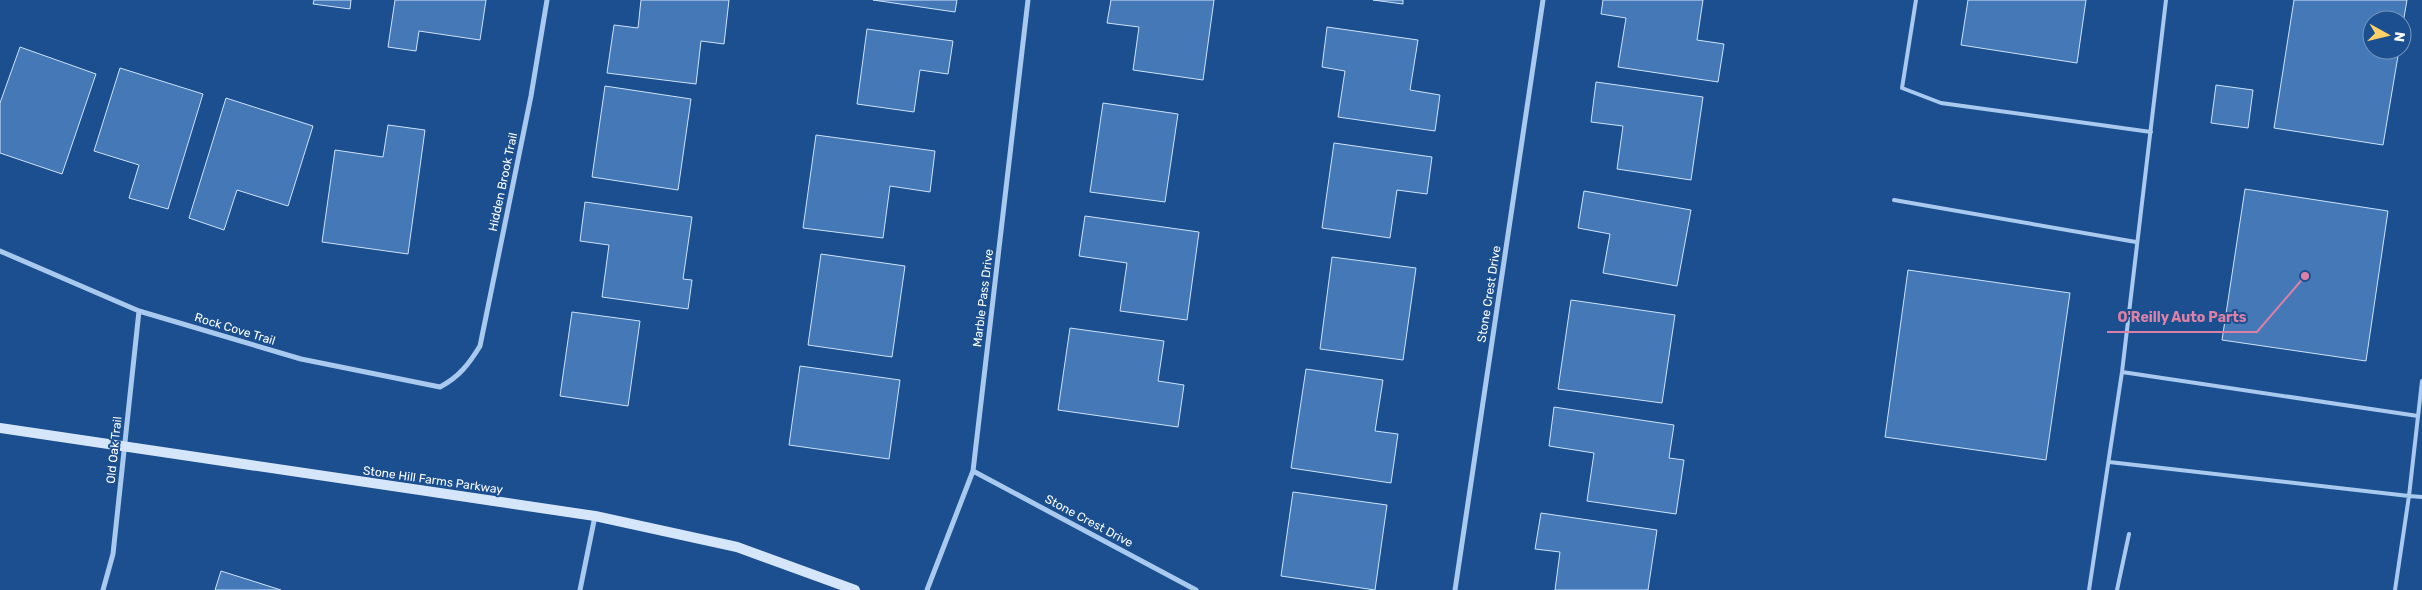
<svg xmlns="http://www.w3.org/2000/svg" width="2422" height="590" font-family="Rubik,sans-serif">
<rect width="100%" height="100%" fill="#1b4f8f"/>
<path fill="#4478b7" stroke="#cfe3fa" d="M314 0H351L350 9 313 4Z
M395 0H486L480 40 419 31 416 51 388 47Z
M641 0H729L724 44 701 41 696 84 607 73 614 25 638 28Z
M873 0H957L955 12Z
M1111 0H1214L1203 80 1133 70 1139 27 1107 23Z
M1373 0H1403V4Z
M1603 0H1703L1697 40 1724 44 1718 82 1618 67 1626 18 1601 14Z
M1968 0H2086L2077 63 1961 45Z
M2294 0H2407L2402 29V20H2372V50H2399L2383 145 2274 128Z
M1327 27 1418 40 1410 90 1440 95 1435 131 1338 117 1345 71 1322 67Z
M867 29 953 41 948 74 920 70 914 112 857 104Z
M20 47 96 74 62 174 0 153V103Z
M120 68 203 94 168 209 129 198 139 165 94 151Z
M1596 82 1703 97 1691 180 1617 169 1623 126 1591 122Z
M2216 85 2253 90 2248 128 2211 123Z
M605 86 691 99 678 190 592 177Z
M226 98 313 126 288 206 237 190 224 230 189 218Z
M1103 103 1178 114 1165 202 1090 192Z
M388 125 425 130 408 254 322 242 335 150 383 157Z
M816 135 935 151 930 192 890 186 883 238 803 228Z
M1334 143 1432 157 1427 194 1397 190 1390 238 1322 228Z
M2245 189 2388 211 2366 361 2222 340Z
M1584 191 1691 210 1677 286 1603 273 1610 234 1578 228Z
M585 202 692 217 683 279 692 280 688 309 602 297 609 245 580 241Z
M1085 216 1199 232 1187 320 1120 311 1127 263 1079 256Z
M821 254 905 266 892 357 808 345Z
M1332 257 1416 268 1403 360 1320 349Z
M1908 270 2070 293 2046 460 1885 437Z
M1571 300 1675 315 1662 403 1558 389Z
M572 312 640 321 628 406 560 396Z
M1070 328 1164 341 1158 381 1184 385 1178 427 1058 410Z
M800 366 900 380 889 459 789 445Z
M1306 369 1383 380 1375 431 1398 434 1391 483 1291 468Z
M1554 407 1674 425 1669 458 1684 460 1676 514 1587 501 1594 453 1549 446Z
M1293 492 1387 505 1375 590 1281 576Z
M1541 513 1657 530 1648 590H1555L1560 552 1535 549Z
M221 571 281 590H215Z"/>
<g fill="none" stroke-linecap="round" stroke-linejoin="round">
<path stroke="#a9c9ee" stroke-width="4" d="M1916 0 1902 88 1941 103 2151 132
M1894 200 2136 242
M2122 372 2418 416
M2422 381 2409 496 2422 497
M2109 462 2409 496 2395 590
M2089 590 2122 372 2166 0
M2117 590 2129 534"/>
<path stroke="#a9c9ee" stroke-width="5" d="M0 251 139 311 301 359 440 387C459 377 469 364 480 346L531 96 547 0
M973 471 1196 590
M103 590 113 554 139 311
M580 590 595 516
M927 590 973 471 1028 0
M1455 590 1543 0"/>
<path stroke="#d6e6fa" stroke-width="10" d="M0 428 595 516 737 547 855 590"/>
</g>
<g text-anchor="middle" stroke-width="4" stroke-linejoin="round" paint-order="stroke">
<g font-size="12" fill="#fff" stroke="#1b4f8f">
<text transform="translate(503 182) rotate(-78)" y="4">Hidden Brook Trail</text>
<text transform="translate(1489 294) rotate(-81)" y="4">Stone Crest Drive</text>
<text transform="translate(983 298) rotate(-83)" y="4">Marble Pass Drive</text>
<text transform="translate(235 329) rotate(17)" y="4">Rock Cove Trail</text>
<text transform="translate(114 450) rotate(-84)" y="4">Old Oak Trail</text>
<text transform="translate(433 480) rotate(8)" y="4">Stone Hill Farms Parkway</text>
<text transform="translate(1089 521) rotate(28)" y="4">Stone Crest Drive</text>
</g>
</g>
<path fill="none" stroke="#dd80a5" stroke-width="2" d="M2305 276L2257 332H2107"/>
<circle fill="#dd80a5" stroke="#1b4f8f" stroke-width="2" cx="2305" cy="276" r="5"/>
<g font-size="14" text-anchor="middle" font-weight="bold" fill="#dd80a5" stroke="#1b4f8f" stroke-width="4" stroke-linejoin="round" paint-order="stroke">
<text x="2182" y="322">O'Reilly Auto Parts</text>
</g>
<g transform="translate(2387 35) rotate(98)"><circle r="24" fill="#1b4f8f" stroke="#7695bc"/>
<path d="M0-4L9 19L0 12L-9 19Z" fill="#ffd166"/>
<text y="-8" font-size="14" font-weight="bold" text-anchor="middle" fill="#ffffff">N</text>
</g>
</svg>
